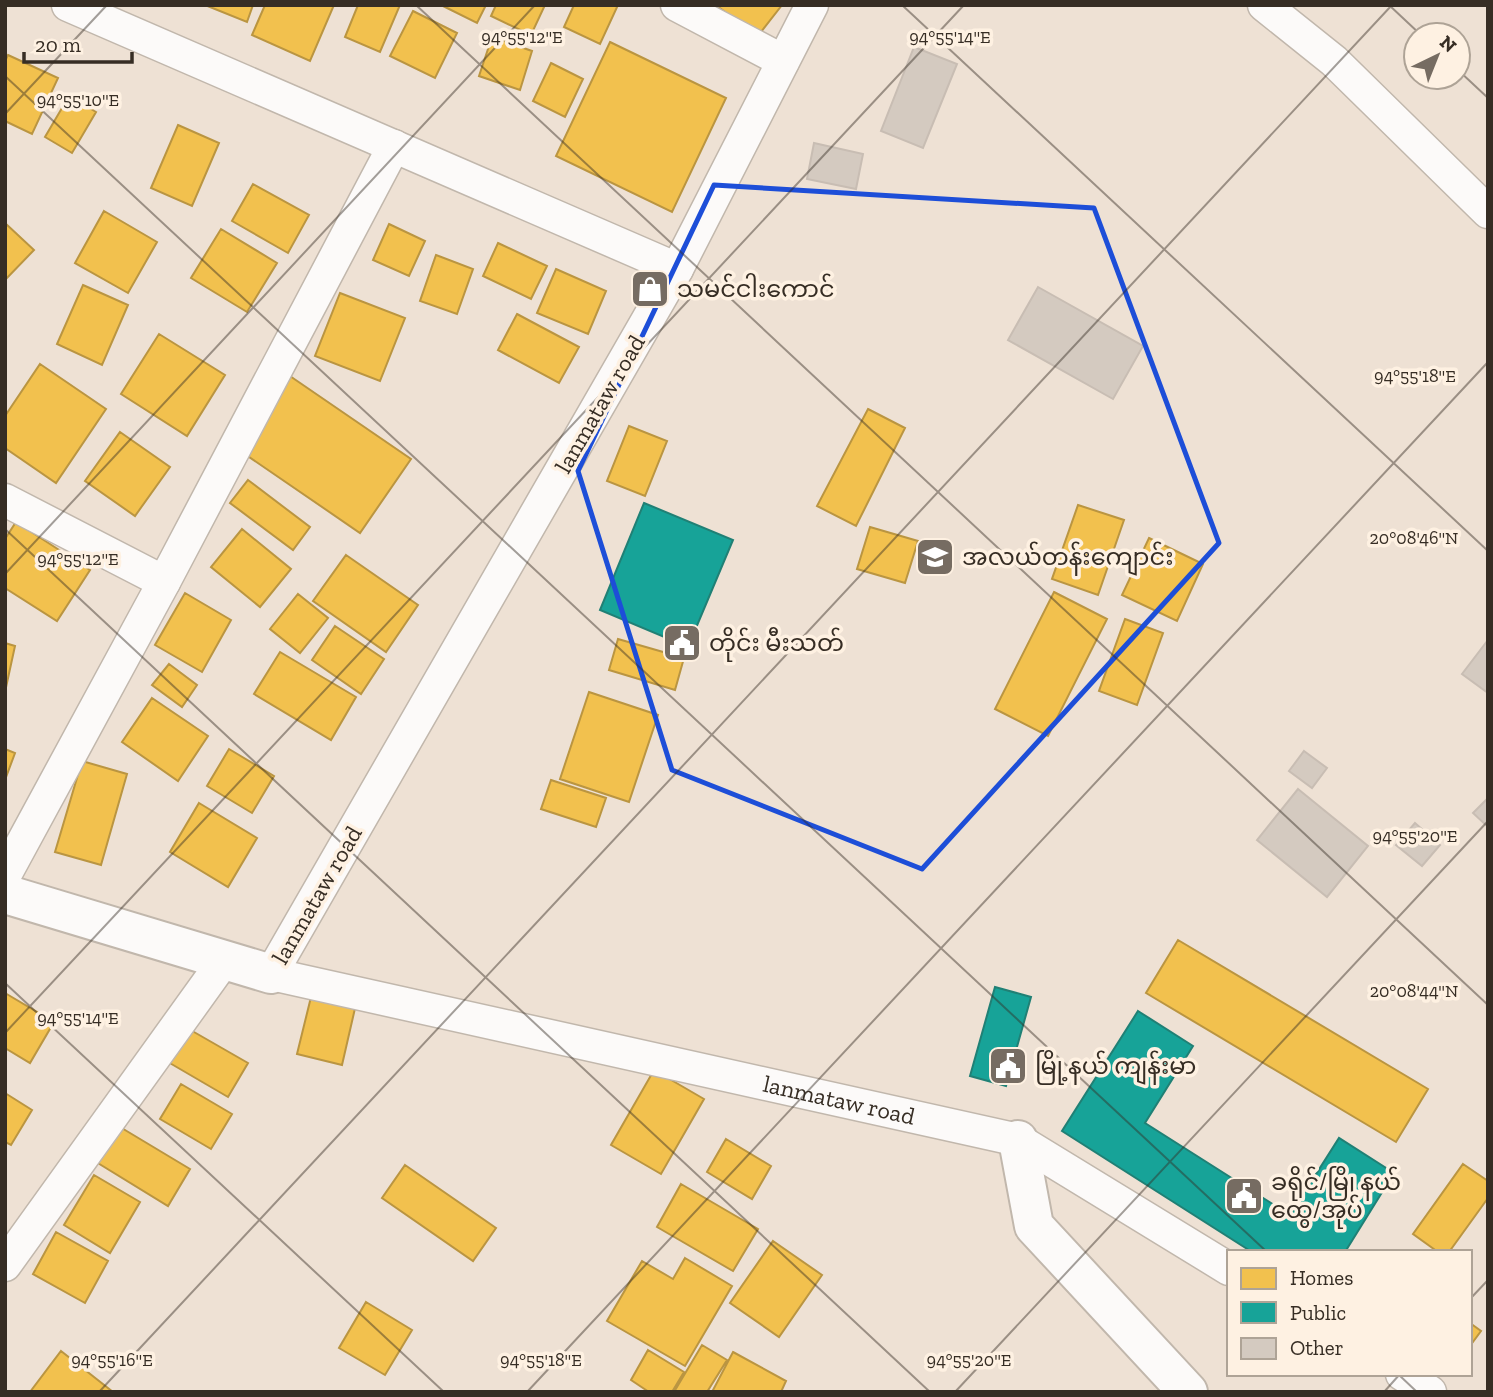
<svg xmlns="http://www.w3.org/2000/svg" width="1493" height="1397" font-family="'Zilla Slab','Noto Sans Myanmar',serif">
<rect width="100%" height="100%" fill="#eee1d4"/>
<path fill="#f2c14e" stroke="#ba9541" stroke-width="2" d="M205 5H253L247 22Z
M265 5H334L310 61 252 35Z
M358 5H400L380 52 345 37Z
M441 5H486L477 23Z
M496 5H545L531 35 491 16Z
M574 5H618L600 44 564 27Z
M716 5H782L757 37Z
M413 11 457 33 435 78 390 56Z
M492 37 532 51 520 90 479 76Z
M610 42 726 98 672 212 556 156Z
M8 55 58 78 32 134 5 121V61Z
M551 63 583 79 565 117 533 101Z
M69 96 96 112 72 153 45 137Z
M178 125 219 143 192 206 151 188Z
M253 184 309 215 288 253 232 221Z
M104 211 157 242 128 293 75 263Z
M5 223 34 250 5 280Z
M389 224 425 241 409 276 373 260Z
M221 229 277 263 247 312 191 278Z
M498 243 547 266 531 299 483 276Z
M436 255 473 269 457 314 420 301Z
M556 269 606 291 588 334 537 313Z
M83 285 128 305 102 365 57 344Z
M340 293 405 318 380 381 315 356Z
M517 314 579 347 559 383 498 350Z
M159 334 225 375 187 436 121 394Z
M40 364 106 409 56 483 5 448V416Z
M287 374 411 459 360 533 236 448Z
M868 409 905 428 856 526 817 506Z
M629 426 667 441 645 496 607 481Z
M120 432 170 467 135 516 85 481Z
M248 480 310 527 293 550 230 503Z
M1078 505 1124 520 1098 595 1052 579Z
M16 522 90 570 57 621 5 588V539Z
M870 527 918 541 905 583 857 569Z
M242 529 291 569 260 607 211 567Z
M1149 538 1203 564 1177 621 1122 595Z
M346 555 418 605 386 652 313 601Z
M1054 592 1107 619 1048 736 995 709Z
M185 593 231 620 202 672 155 645Z
M298 594 328 618 300 653 270 629Z
M1125 619 1163 633 1137 705 1099 691Z
M335 626 384 659 361 694 312 660Z
M618 639 684 658 675 690 609 670Z
M5 643 15 646 5 692Z
M280 652 356 697 331 740 254 694Z
M169 664 197 685 182 707 152 685Z
M589 692 658 715 629 802 560 779Z
M152 698 208 736 178 781 122 742Z
M5 749 15 753 5 780Z
M229 749 274 776 252 813 207 786Z
M82 761 127 774 101 865 55 852Z
M551 780 606 798 596 827 541 809Z
M199 803 257 838 228 887 170 852Z
M1178 940 1428 1089 1396 1142 1146 993Z
M5 993 54 1022 30 1063 5 1048Z
M312 993 356 1004 342 1065 297 1054Z
M187 1028 248 1063 228 1097 168 1062Z
M654 1070 704 1099 661 1174 611 1145Z
M181 1084 232 1114 211 1149 160 1119Z
M5 1093 32 1110 11 1145 5 1142Z
M110 1121 190 1169 168 1206 88 1157Z
M726 1139 771 1166 752 1199 707 1172Z
M1463 1164 1488 1181V1198L1449 1252H1438L1413 1234Z
M405 1165 496 1228 473 1261 382 1198Z
M94 1175 140 1202 110 1253 64 1225Z
M681 1184 758 1229 733 1271 657 1227Z
M56 1232 108 1261 85 1303 33 1274Z
M773 1241 822 1275 779 1337 730 1303Z
M685 1258 732 1286 685 1366 607 1321 642 1261 673 1279Z
M366 1302 412 1330 385 1375 339 1348Z
M1470 1323 1481 1331 1470 1346Z
M702 1345 727 1360 707 1392H674Z
M648 1350 684 1372 672 1392H649L631 1380Z
M61 1351 113 1392H30Z
M733 1352 786 1381 781 1392H712Z"/>
<path fill="#17a398" stroke="#208075" stroke-width="2" d="M644 503 733 540 688 647 600 610Z
M995 987 1031 997 1006 1086 970 1076Z
M1138 1011 1193 1046 1145 1123 1290 1215 1339 1138 1394 1173 1345 1252H1252L1062 1131Z"/>
<path fill="#d4cac0" stroke="#c8bdb3" stroke-width="2" d="M914 47 957 64 923 148 881 131Z
M814 143 863 154 856 189 807 179Z
M1038 287 1143 346 1113 399 1008 340Z
M1488 640V693L1462 674Z
M1304 751 1327 768 1312 788 1289 771Z
M1298 789 1368 846 1327 897 1257 840Z
M1488 798V827L1473 813Z
M1415 823 1440 845 1422 866 1396 845Z"/>
<g fill="none" stroke-linecap="round" stroke-linejoin="round">
<defs>
<g id="street">
<path d="M68 5 677 269"/>
<path d="M677 5 783 61"/>
<path id="s1" d="M812 5 677 269 271 974 1018 1140 1229 1269"/>
<path d="M1264 5 1334 61 1488 212"/>
<path d="M5 500 164 582"/>
<path d="M5 875 164 582 394 146"/>
<path d="M5 1265 225 959"/>
<path d="M1402 1374 1430 1392"/>
</g>
<path id="secondary" d="M5 894 271 974
M1018 1140 1034 1226 1188 1392"/>
</defs>
<use href="#street" stroke="#c1b7ac" stroke-width="35"/>
<use href="#secondary" stroke="#c1b7ac" stroke-width="42"/>
<use href="#street" stroke="#fcfaf9" stroke-width="32"/>
<use href="#secondary" stroke="#fcfaf9" stroke-width="38"/>
</g>
<path fill="none" stroke="#1d4ed8" stroke-width="5" stroke-linejoin="round" d="M714 185 1094 208 1219 543 922 869 672 770 578 471Z"/>
<path fill="none" stroke="#362d24" stroke-width="2" stroke-opacity="0.45" d="M416 5 1488 1005M902 5 1488 551M1389 5 1421 35M1458 70 1488 98M5 76 1267 1252M5 114 107 5M5 529 930 1392M5 574 535 5M5 983 444 1392M5 1033 964 5M1470 1299 1488 1280M1398 1374 1417 1392M99 1392 1392 5M527 1392 1488 362M955 1392 1488 821M1384 1392 1400 1374"/>
<defs>
<symbol id="shop-square" viewBox="-11 -11 22 22"><rect x="-9" y="-9" width="18" height="18" rx="4" fill="#766c62" stroke="#fef1e2"/><path d="M-5-2.5h2.3a2.7 3.5 0 0 1 5.4 0H5L5.5 6h-11ZM-1.5-2.5h3a1.5 2.3 0 0 0-3 0Z" fill="#fff"/></symbol>
<symbol id="school-square" viewBox="-11 -11 22 22"><rect x="-9" y="-9" width="18" height="18" rx="4" fill="#766c62" stroke="#fef1e2"/><path d="M0-5L7-2L0 1L-7-2ZM-4 1L0 2.5L4 1V4Q0 6-4 4Z" fill="#fff"/></symbol>
<symbol id="civic-square" viewBox="-11 -11 22 22"><rect x="-9" y="-9" width="18" height="18" rx="4" fill="#766c62" stroke="#fef1e2"/><path d="M-.6-6.5H3V-4.5H.6V-3L4-1V1h2V6H-6V1h2V-1L-.6-3ZM-1.2 2.5V6h2.4V2.5Z" fill="#fff"/></symbol>
</defs>
<g fill-rule="evenodd">
<use href="#shop-square" x="628" y="267" width="44" height="44"/>
<use href="#school-square" x="913" y="535" width="44" height="44"/>
<use href="#civic-square" x="660" y="621" width="44" height="44"/>
<use href="#civic-square" x="986" y="1044" width="44" height="44"/>
<use href="#civic-square" x="1222" y="1174" width="44" height="44"/>
</g>
<g text-anchor="middle" stroke-width="7" stroke-linejoin="round" paint-order="stroke">
<g font-size="24" fill="#362d24" stroke="#fef1e2" text-anchor="start">
<text x="677" y="297">သမင်ငါးကောင်</text>
<text x="962" y="565">အလယ်တန်းကျောင်း</text>
<text x="709" y="651">တိုင်း မီးသတ်</text>
<text x="1035" y="1074">မြို့နယ် ကျန်းမာ</text>
<text x="1271" y="1190">ခရိုင်/မြို့နယ်<tspan x="1271" dy="28">ထွေ/အုပ်</tspan></text>
</g>
<g font-size="24" fill="#362d24" stroke="#fef1e2">
<text transform="translate(600 404) rotate(-60)" y="8">lanmataw road</text>
<text transform="translate(317 895) rotate(-60)" y="8">lanmataw road</text>
<text dy="8" stroke="none"><textPath href="#s1" startOffset="1692">lanmataw road</textPath></text>
</g>
</g>
<g font-size="18" text-anchor="middle" fill="#362d24" stroke="#fef1e2" stroke-width="7" stroke-linejoin="round" paint-order="stroke">
<text x="522" y="43">94°55'12"E</text>
<text x="950" y="43">94°55'14"E</text>
<text x="78" y="106">94°55'10"E</text>
<text x="1415" y="382">94°55'18"E</text>
<text x="1414" y="544">20°08'46"N</text>
<text x="78" y="565">94°55'12"E</text>
<text x="1415" y="842">94°55'20"E</text>
<text x="1414" y="997">20°08'44"N</text>
<text x="78" y="1024">94°55'14"E</text>
<text x="112" y="1366">94°55'16"E</text>
<text x="541" y="1366">94°55'18"E</text>
<text x="969" y="1366">94°55'20"E</text>
</g>
<rect width="1493" height="1397" fill="none" stroke="#362d24" stroke-width="14"/>
<rect x="1227" y="1250" width="245" height="126" fill="#fef1e2" stroke="#aea396" stroke-width="2"/>
<rect x="1241" y="1268" width="35" height="21" fill="#f2c14e" stroke="#aea396" stroke-width="2"/>
<text x="1290" y="1285" font-size="21" fill="#362d24">Homes</text>
<rect x="1241" y="1302" width="35" height="21" fill="#17a398" stroke="#aea396" stroke-width="2"/>
<text x="1290" y="1320" font-size="21" fill="#362d24">Public</text>
<rect x="1241" y="1338" width="35" height="21" fill="#d4cac0" stroke="#aea396" stroke-width="2"/>
<text x="1290" y="1355" font-size="21" fill="#362d24">Other</text>
<g transform="translate(1437 56) rotate(43)"><circle r="33" fill="#fef1e2" stroke="#aea396" stroke-width="2"/>
<path d="M0-5L12 26L0 18L-12 26Z" fill="#766c62"/>
<text y="-10" font-size="19" font-weight="bold" text-anchor="middle" fill="#362d24">N</text>
</g>
<path d="M24 52v10h108v-10" fill="none" stroke="#362d24" stroke-width="3.5"/>
<text x="35" y="52" font-size="21" fill="#362d24" stroke="#fef1e2" stroke-width="5" paint-order="stroke">20 m</text>
</svg>
